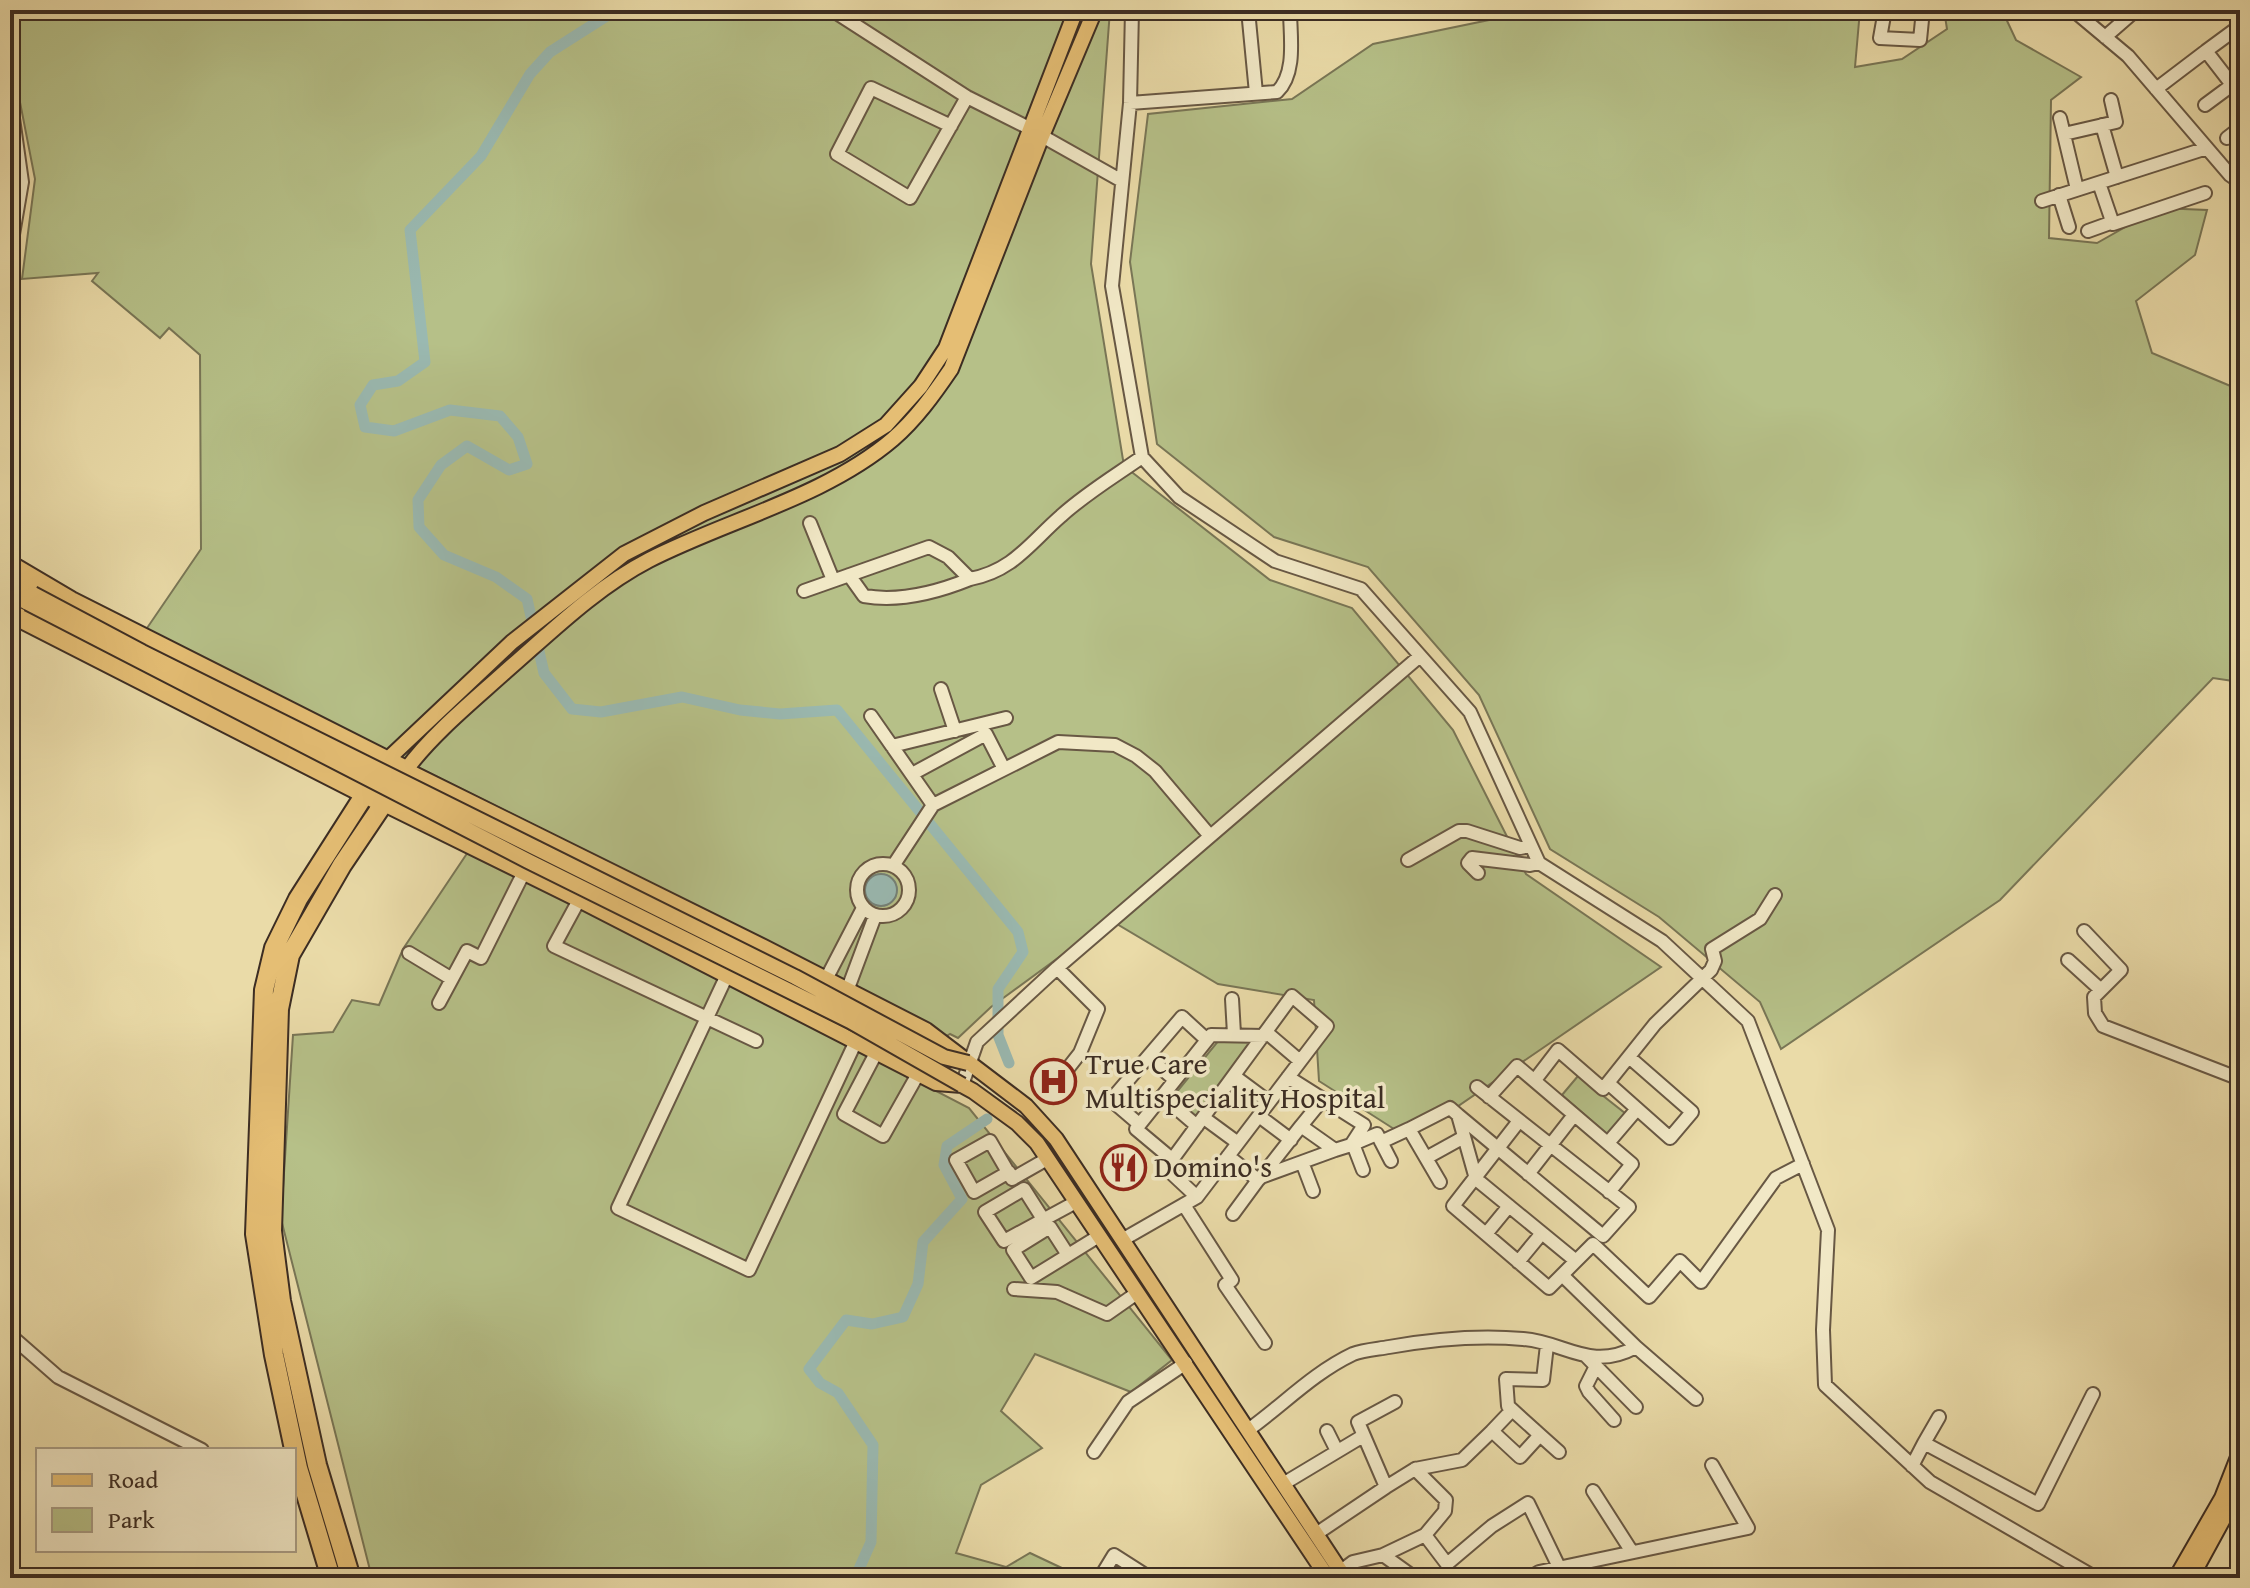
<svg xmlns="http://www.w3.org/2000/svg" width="2250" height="1588" font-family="'Gentium Book Plus',serif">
<rect width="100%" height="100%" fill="#eadba8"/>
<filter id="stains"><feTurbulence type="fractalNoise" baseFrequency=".0025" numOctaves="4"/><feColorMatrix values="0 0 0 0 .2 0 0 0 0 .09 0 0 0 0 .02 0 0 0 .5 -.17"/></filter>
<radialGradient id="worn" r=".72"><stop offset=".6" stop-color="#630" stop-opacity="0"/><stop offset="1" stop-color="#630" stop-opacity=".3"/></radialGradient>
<path fill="#b6c088" stroke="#797656" stroke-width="2" d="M10 10H1110L1091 264 1124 466 1270 580 1352 608 1453 730 1526 874 1661 967 1448 1113 1394 1129 1319 1081 1314 1000 1218 984 1110 920 991 1007 958 1038 950 1034 945 1037 850 983 145 631 201 549 200 355 169 328 160 338 92 281 98 273 22 279 35 179 10 51Z
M1523 10H1860L1855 67 1902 59 1947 29 1944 10H2002L2016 40 2081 77 2051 100 2049 238 2097 243 2159 208 2207 210 2195 255 2136 301 2152 353 2240 390V682L2213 678 2000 900 1781 1049 1760 1002 1659 917 1550 849 1479 695 1368 567 1274 537 1157 444 1130 262 1148 114 1292 99 1373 44 1518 14Z
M470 849 969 1108 1172 1360 1131 1392 1035 1354 1001 1411 1042 1448 981 1485 956 1553 1006 1567 1030 1553 1083 1578H372L281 1219 293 1035 333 1032 352 1000 379 1005 403 949Z
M1219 1040 1250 1042 1196 1118 1171 1099Z
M1578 1076 1626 1114 1608 1135 1562 1095Z"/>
<path fill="#9ab9b1" stroke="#748178" stroke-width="2" d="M865 890a16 16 0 1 1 32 0a16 16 0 1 1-32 0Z"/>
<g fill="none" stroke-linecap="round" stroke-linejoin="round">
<path stroke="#9ab9b1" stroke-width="11" d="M616 10 550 52 530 74 481 156 410 230 425 362 398 381 373 385 360 405 365 427 394 431 450 410 500 416 518 437 527 464 509 470 467 446 441 465 418 500 419 527 444 555 496 577 527 599 544 673 572 709 601 712 682 697 740 710 780 714 837 710 1018 932 1023 952 998 989V1035L1009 1063
M855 1578 871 1542 873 1445 838 1393 820 1383 809 1369 846 1320 872 1324 903 1317 918 1284 923 1242 962 1199 944 1165 947 1146 987 1119"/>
<defs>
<path id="minor" d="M832 10 967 97 1029 128
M1132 10 1130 103 1112 286 1142 457 1179 497 1275 561 1361 589 1470 712 1539 863 1662 941 1748 1021 1828 1230 1823 1330 1825 1385 1930 1482 2096 1578
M1248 10 1256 93
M1885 10 1880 38 1920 40 1923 10
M2073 10 2128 56 2230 175 2240 182
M2240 26 2206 51 2240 95
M2105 37 2136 10
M2156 89 2206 51
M10 97 22 182 10 252
M1130 103 1277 92C1297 73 1290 35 1290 10
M2205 105 2232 85
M2060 118 2077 189
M2102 125 2117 177
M951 126 871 88 837 154 910 198 967 97
M2064 134 2116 122 2111 100
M1042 136 1122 181
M2227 138 2240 128
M2099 183 2113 224 2205 193
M2059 195 2069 227
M2042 201 2207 148
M2088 231 2113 222
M810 523 833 580
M970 579C1013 571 1030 543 1061 516 1085 494 1115 476 1142 457
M804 591 929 547 948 557 970 579C938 592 898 602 864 596L849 575
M941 689 955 731
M871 716 933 805
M892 746 1006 718
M912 774 986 734 1004 769
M1408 860 1459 831H1467L1520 848 1531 846
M857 890a26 26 0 1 1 52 0a26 26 0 1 1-52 0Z
M893 866 933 805 1058 742 1115 745 1136 756 1155 771 1210 836
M1478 873 1468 863 1472 858 1530 865 1539 863
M579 900 554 946 756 1041
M2084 931 2121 970 2094 997 2095 1013 2103 1026 2240 1079
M409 953 452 979
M2068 960 2101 990
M1057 968 1098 1009 1080 1053 1069 1067
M727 975 618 1208 749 1270 856 1041
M822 987 863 908
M843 994 850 983 875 916
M1232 999 1234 1034
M439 1003 467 951 481 958 524 872
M1266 1032 1300 1061
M876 1053 844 1114 883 1136 918 1074
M1148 1057 1175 1080
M1234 1076 1269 1102
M1538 1076 1558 1050 1603 1089 1655 1024 1711 970 1715 961 1712 949 1760 919 1775 895
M1288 1077 1364 1125 1351 1145 1335 1150
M1608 1083 1670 1138 1692 1112 1629 1057
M962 1085 977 1042 1057 968 1420 656
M1477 1087 1629 1207 1603 1236 1458 1115 1476 1179 1576 1261
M1162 1096 1197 1126
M1489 1097 1517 1066 1632 1164 1609 1192
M1259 1116 1291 1140
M1204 1118 1238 1143
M1519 1121 1453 1206 1549 1288 1562 1275
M1139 1124 1111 1100 1182 1017 1207 1040
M1301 1126 1323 1099
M1381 1142 1409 1129
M1608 1143 1637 1109
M1353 1144 1363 1170
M1351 1145 1377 1134 1391 1161
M1228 1156 1258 1180 1261 1177 1301 1126 1335 1150 1261 1177
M1426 1158 1464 1137
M1173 1160 1136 1129 1211 1035 1264 1036
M1302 1162 1313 1191
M1009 1172 974 1192 956 1160 990 1141 1012 1179 1047 1159
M1528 1174 1574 1115
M1440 1182 1409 1129 1450 1108 1458 1115
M1184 1205 1232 1280 1225 1285 1265 1343
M1233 1214 1258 1180
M1043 1219 1024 1189 985 1212 1004 1241 1076 1202
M1486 1234 1509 1206
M1122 1240 1197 1197 1327 1026 1292 996 1166 1168 1197 1197
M1068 1255 1050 1227 1013 1250 1031 1278 1099 1236
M1518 1262 1542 1233
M1014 1289 1057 1292 1107 1314 1137 1293
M10 1335 58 1377 202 1450
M1636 1347 1562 1275 1593 1244 1649 1297 1680 1261 1701 1282 1776 1178 1803 1164
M1586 1356 1636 1407
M1596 1366 1586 1386 1589 1392 1614 1420
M1395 1402 1358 1422 1386 1487 1415 1469 1446 1500 1445 1511 1425 1535
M1248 1430C1283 1405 1313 1373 1353 1354 1363 1350 1378 1349 1389 1347 1434 1339 1478 1335 1523 1339 1565 1342 1590 1372 1636 1347L1696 1399
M1327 1431 1337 1451
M1492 1431 1512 1410
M1540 1435 1559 1452
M1924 1443 1939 1417
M1094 1452 1128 1402 1186 1363
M1912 1466 1924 1443 2038 1504 2093 1394
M1415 1469 1462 1460 1492 1431 1520 1457 1540 1435 1508 1406 1506 1379 1543 1380 1547 1345
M1283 1484 1363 1436
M1593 1491 1632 1552
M1316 1534 1386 1487
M1383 1555 1425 1535 1447 1564 1492 1526 1528 1503 1559 1567
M1341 1571 1353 1562 1383 1555 1415 1578
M1100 1578 1114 1555 1150 1578
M1529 1578 1539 1572 1748 1528 1712 1465
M1757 1578 1759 1576"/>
<path id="major" d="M1095 10 1042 136 951 369C934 394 916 419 893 439 825 497 727 520 649 560 595 588 550 633 505 672 474 700 430 736 406 770L764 947 926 1030 1026 1106 1056 1139 1345 1578
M10 578 33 594
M10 594 28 603
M388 759 512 642 624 554 704 513 840 454 886 425 921 386 946 348 1076 10
M384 804 579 900 936 1083 962 1085 973 1091 1017 1123 1037 1143 1328 1578
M2176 1578 2222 1498 2240 1452
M2191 1578 2240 1488"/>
<path id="highway" d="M10 565 71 601 406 770 342 865 290 955 279 1009 272 1231 281 1301 317 1465 351 1578
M10 613 375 799
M331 1578 298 1468 274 1355 255 1234 264 990 274 948 298 899 381 769"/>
</defs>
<use href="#minor" stroke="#685844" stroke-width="16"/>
<use href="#major" stroke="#3c2d23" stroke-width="18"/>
<use href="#highway" stroke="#3c2d23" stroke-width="22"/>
<use href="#minor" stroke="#f1e8c6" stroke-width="12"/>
<use href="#major" stroke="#e5be74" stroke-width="14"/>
<use href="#highway" stroke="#e5be74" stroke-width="18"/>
<defs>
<path id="major-bridge" d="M33 594 142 652 795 977 944 1057 968 1063
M28 603 528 861 850 1021 962 1085"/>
</defs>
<use href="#major-bridge" stroke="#3c2d23" stroke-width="18" stroke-linecap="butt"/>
<use href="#major-bridge" stroke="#e5be74" stroke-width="14"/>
</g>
<defs>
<symbol id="hospital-ring" viewBox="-11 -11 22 22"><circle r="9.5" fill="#f1e8c6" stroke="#8f2418" stroke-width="1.5"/><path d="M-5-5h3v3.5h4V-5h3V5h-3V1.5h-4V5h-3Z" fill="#8f2418"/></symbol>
<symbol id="restaurant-ring" viewBox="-11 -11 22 22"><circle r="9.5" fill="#f1e8c6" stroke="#8f2418" stroke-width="1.5"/><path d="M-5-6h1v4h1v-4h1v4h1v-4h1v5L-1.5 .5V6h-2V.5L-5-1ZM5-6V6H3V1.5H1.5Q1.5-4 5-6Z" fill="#8f2418"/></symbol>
</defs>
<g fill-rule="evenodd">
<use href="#hospital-ring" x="1028" y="1056" width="51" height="51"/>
<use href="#restaurant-ring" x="1098" y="1142" width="51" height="51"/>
</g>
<g text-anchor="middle" stroke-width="7" stroke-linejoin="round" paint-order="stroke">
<g font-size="30" fill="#3c2d23" stroke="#f1e8c6" text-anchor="start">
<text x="1085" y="1074">True Care<tspan x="1085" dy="34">Multispeciality Hospital</tspan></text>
<text x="1154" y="1177">Domino's</text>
</g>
</g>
<rect width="2250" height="1588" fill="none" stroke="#eadba8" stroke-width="40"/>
<rect x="12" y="12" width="2226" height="1564" fill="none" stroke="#3c2d23" stroke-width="4"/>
<rect x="20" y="20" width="2210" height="1548" fill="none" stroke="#3c2d23" stroke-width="2"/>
<rect x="36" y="1448" width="260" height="104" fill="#f1e8c6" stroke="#a99d85" stroke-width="2"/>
<rect x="52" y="1474" width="40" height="12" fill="#e5be74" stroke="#a99d85" stroke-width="2"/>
<text x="108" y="1488" font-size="24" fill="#3c2d23">Road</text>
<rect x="52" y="1508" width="40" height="24" fill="#b6c088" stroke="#a99d85" stroke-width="2"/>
<text x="108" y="1528" font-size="24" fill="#3c2d23">Park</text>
<rect width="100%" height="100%" filter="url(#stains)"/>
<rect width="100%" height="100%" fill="url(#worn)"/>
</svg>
